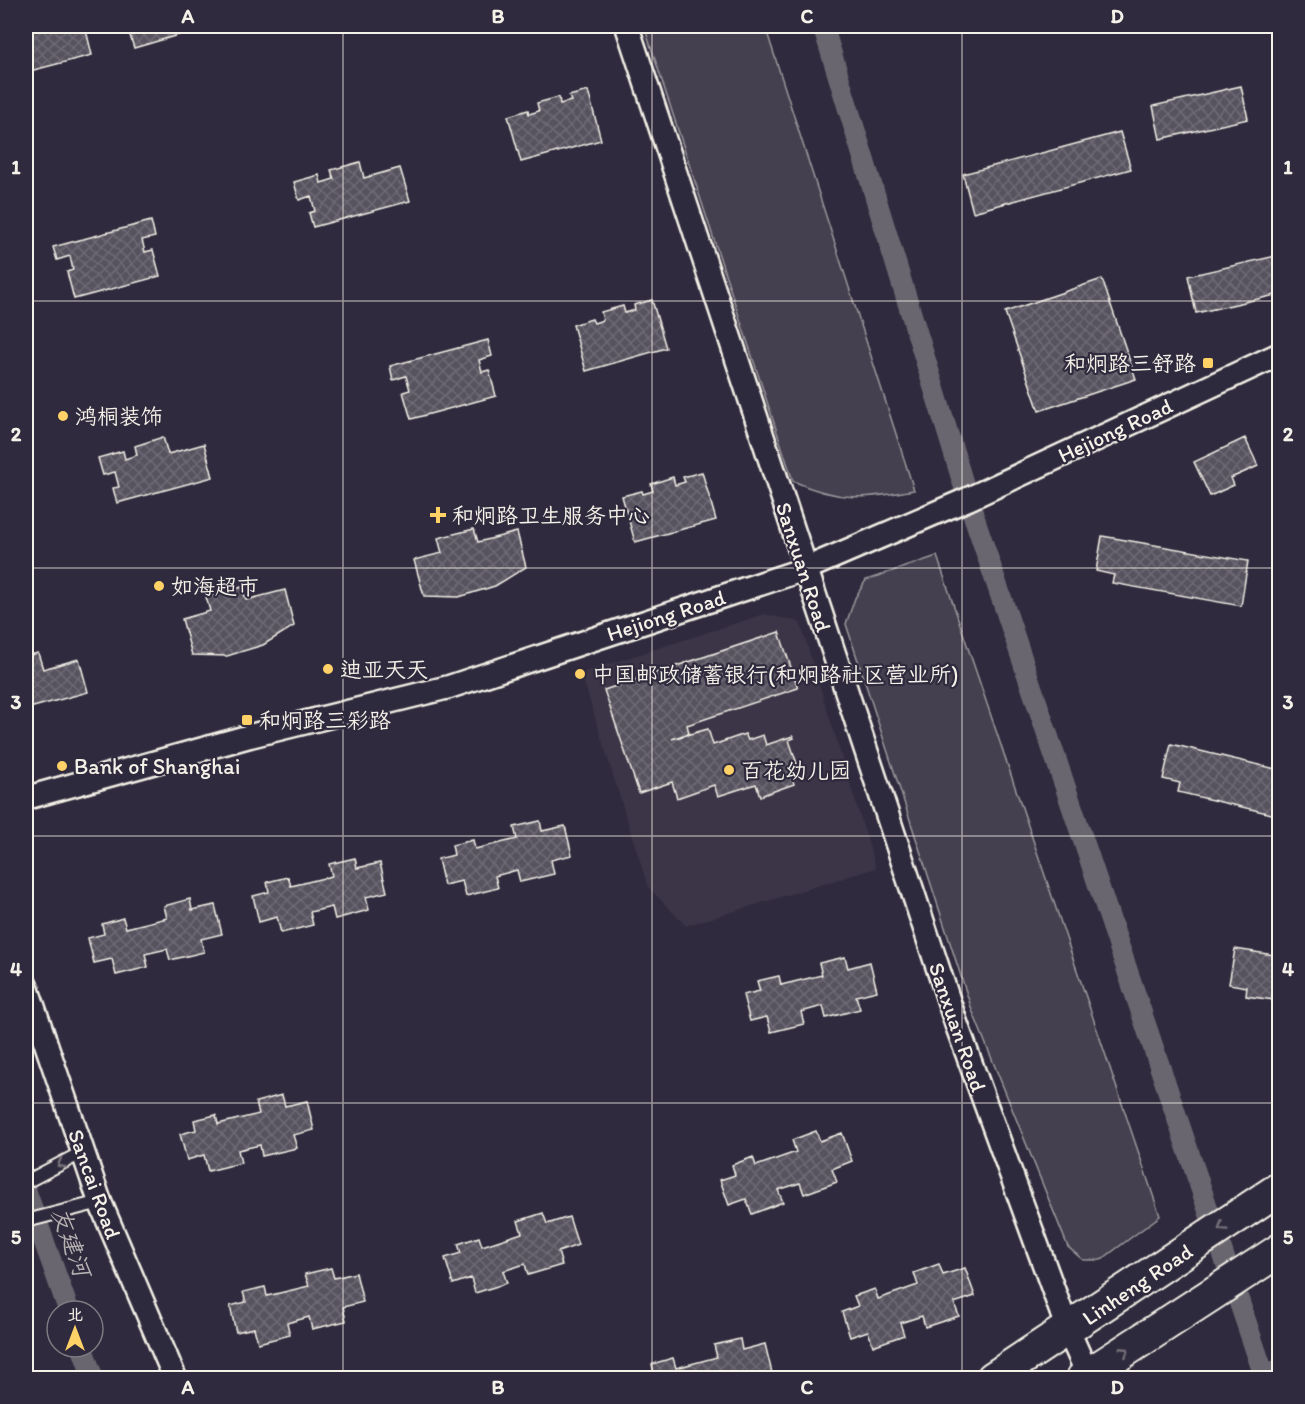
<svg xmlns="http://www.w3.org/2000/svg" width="1305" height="1404" font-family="Itim,'LXGW WenKai TC',sans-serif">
<defs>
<pattern id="building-cross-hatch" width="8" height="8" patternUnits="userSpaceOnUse" patternTransform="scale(1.5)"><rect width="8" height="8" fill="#56525f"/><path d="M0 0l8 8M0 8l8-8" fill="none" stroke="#6f6b76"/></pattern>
</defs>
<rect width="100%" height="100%" fill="#2f2a3d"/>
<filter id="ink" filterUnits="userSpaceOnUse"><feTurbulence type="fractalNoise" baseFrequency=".0167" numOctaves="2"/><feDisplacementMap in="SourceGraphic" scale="12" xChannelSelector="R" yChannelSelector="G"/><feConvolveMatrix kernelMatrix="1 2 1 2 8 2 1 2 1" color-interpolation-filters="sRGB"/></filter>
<g filter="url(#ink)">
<path fill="#3b3647" d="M764 614 800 622 876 868 686 926 648 887 581 673Z"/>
<path fill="#454050" stroke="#9c989c" stroke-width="1.5" d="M644 26H765L914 490C866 499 839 502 793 481Z
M937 556 1160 1216 1101 1260H1083L1068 1247 972 1010 846 624 855 598 866 580Z"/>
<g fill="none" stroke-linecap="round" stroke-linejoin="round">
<path stroke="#6a6670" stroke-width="21" d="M823 26 968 499 1265 1378
M26 1191 69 1311
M82 1347 93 1378"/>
<path stroke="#6a6670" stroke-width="36" d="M1278 1378H1280"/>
</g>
<path fill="url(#building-cross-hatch)" stroke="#f4f1e8" stroke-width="1.5" d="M26 26H85L92 55 26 72Z
M127 26H209L134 48Z
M1241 86 1248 119 1160 139 1153 106Z
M588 91 601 140 521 162 508 116 528 110 529 114 539 111 537 103 559 97 560 104 571 101 569 96Z
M1120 132 1131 169 973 212 963 174Z
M360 162 364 178 400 168 410 201 313 227 309 213 315 211 311 196 299 200 294 182 319 175 321 183 334 179 331 170Z
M151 221 155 237 142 240 145 252 153 250 160 276 74 299 67 272 73 270 70 256 57 260 53 247Z
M1280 255V294L1196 313 1188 276Z
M1102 279 1136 379 1039 411 1005 312Z
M652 300 666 348 586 371 573 325 592 319 594 323 603 320 601 312 623 306 625 313 635 310 634 305Z
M488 340 492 356 479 360 482 372 489 370 496 396 411 419 403 392 410 390 406 376 393 380 390 366Z
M163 437 168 454 204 444 213 477 117 503 113 488 119 487 115 472 103 475 98 458 123 451 125 459 137 455 135 446Z
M1245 438 1258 466 1231 478 1234 485 1210 496 1194 462Z
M702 472 716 520 635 542 622 496 642 491 643 494 653 491 651 484 673 477 675 485 685 482 683 477Z
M474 529 478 542 517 532 526 567 495 586 459 597 424 596 414 560 442 553 438 538Z
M1102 536 1248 561 1241 606 1112 583 1114 575 1096 571Z
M242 587 246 600 285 590 294 626 263 645 227 656 192 655 182 619 210 611 206 597Z
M779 632 798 688 687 725 689 733 672 739 708 729 713 745 745 734 748 740 763 735 766 745 793 736 794 738 789 740 797 764 788 767 794 784 760 796 756 784 718 796 714 785 677 798 672 782 639 793 604 690Z
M38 653 43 669 79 659 88 692 26 709V656Z
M1171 744 1280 770V816L1178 792 1180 783 1163 779Z
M540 821 542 831 565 826 572 855 551 860 554 874 520 882 517 870 495 876 498 888 466 896 462 881 444 885 438 859 454 855 452 845 473 840 475 849 517 839 514 827Z
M355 858 357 868 380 863 387 892 366 897 369 910 335 919 332 907 310 912 313 925 281 933 277 917 259 922 253 896 269 892 267 882 288 877 291 886 332 876 329 864Z
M190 899 192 910 215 905 222 934 201 939 204 952 170 960 167 949 145 954 148 967 116 975 112 959 94 963 88 938 104 934 102 924 123 918 126 928 167 918 164 906Z
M1235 949 1280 956V1001L1246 996 1247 987 1229 984Z
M845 957 848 968 870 962 877 991 856 996 860 1009 826 1018 823 1006 801 1012 804 1024 771 1032 767 1017 750 1021 743 995 760 991 757 981 779 976 781 985 822 975 819 963Z
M282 1095 285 1106 307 1101 314 1130 293 1135 297 1148 262 1156 260 1145 238 1150 241 1163 208 1171 204 1155 187 1160 180 1134 196 1130 194 1120 216 1115 218 1124 259 1114 256 1102Z
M816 1131 820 1141 842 1133 852 1161 832 1169 837 1182 804 1194 800 1183 778 1190 783 1202 752 1214 746 1199 729 1205 720 1180 735 1175 732 1165 753 1157 756 1166 796 1152 792 1140Z
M543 1213 547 1224 569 1217 578 1245 558 1252 562 1265 528 1275 525 1264 503 1271 507 1283 475 1293 471 1278 453 1284 445 1258 461 1253 458 1244 479 1237 482 1246 522 1233 518 1221Z
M939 1264 943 1275 965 1268 975 1296 954 1303 959 1316 925 1327 922 1316 900 1323 904 1335 873 1346 868 1331 850 1337 842 1312 858 1306 854 1296 875 1289 878 1299 918 1285 914 1273Z
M331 1268 334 1278 356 1273 363 1302 343 1307 346 1321 312 1329 309 1317 287 1323 290 1335 258 1343 254 1328 236 1332 230 1306 246 1302 243 1292 265 1287 267 1296 309 1286 305 1274Z
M740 1339 742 1350 765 1344 772 1373 751 1378H638L654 1374 652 1364 673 1358 676 1368 717 1357 714 1345Z"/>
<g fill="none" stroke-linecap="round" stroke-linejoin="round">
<defs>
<path id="lane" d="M26 1182 83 1152
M26 1221 100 1202"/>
<path id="street" d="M627 26 956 1023 1068 1330 1088 1375
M26 798 250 736 449 687 805 569 968 499 1280 354
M26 985 100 1202 175 1378"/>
<path id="secondary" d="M993 1378 1280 1188
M1083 1378 1280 1250"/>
</defs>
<use href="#lane" stroke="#f4f1e8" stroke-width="16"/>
<use href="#street" stroke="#f4f1e8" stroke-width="27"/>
<use href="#secondary" stroke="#f4f1e8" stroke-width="36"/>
<use href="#lane" stroke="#2f2a3d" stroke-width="12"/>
<use href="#street" stroke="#2f2a3d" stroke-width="22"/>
<use href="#secondary" stroke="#2f2a3d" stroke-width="32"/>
</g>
<defs><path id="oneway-chevron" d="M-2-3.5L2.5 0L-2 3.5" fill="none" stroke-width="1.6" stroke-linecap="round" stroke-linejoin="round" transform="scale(1.5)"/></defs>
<g stroke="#747079">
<use href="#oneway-chevron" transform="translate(61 1164) rotate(152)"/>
<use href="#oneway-chevron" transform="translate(1222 1227) rotate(146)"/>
<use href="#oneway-chevron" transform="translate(1125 1351) rotate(-33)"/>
</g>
</g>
<path fill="none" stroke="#f4f1e8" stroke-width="1.5" stroke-opacity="0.55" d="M343 26V1378M652 26V1378M962 26V1378M26 301H1280M26 568H1280M26 836H1280M26 1103H1280"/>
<g fill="#ffd166" stroke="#2f2a3d" stroke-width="2">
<rect x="1202" y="357" width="12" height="12" rx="3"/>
<circle cx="63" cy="416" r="6"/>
<path d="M435 506h6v6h6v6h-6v6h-6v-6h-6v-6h6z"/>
<circle cx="159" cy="586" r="6"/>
<circle cx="328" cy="669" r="6"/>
<circle cx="580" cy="674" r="6"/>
<rect x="241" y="714" width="12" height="12" rx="3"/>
<circle cx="62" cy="766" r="6"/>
<circle cx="729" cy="770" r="6"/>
</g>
<g text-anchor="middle" stroke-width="4.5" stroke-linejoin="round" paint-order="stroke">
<g font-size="22" fill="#f4f1e8" stroke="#2f2a3d" text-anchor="start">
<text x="1196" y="371" text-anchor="end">和炯路三舒路</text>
<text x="75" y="424">鸿桐装饰</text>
<text x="452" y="523">和炯路卫生服务中心</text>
<text x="171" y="594">如海超市</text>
<text x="340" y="677">迪亚天天</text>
<text x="592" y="682">中国邮政储蓄银行(和炯路社区营业所)</text>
<text x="259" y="728">和炯路三彩路</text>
<text x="74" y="774">Bank of Shanghai</text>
<text x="741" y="778">百花幼儿园</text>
</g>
<g font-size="22" fill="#f4f1e8" stroke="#2f2a3d">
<text transform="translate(1115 430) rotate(-25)" y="8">Hejiong Road</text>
<text transform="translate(804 567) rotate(72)" y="8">Sanxuan Road</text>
<text transform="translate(666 615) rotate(-18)" y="8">Hejiong Road</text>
<text transform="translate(958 1027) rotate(71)" y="8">Sanxuan Road</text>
<text transform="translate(95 1184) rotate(70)" y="8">Sancai Road</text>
<text transform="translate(1137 1284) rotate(-34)" y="8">Linheng Road</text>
</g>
<g font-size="24" font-style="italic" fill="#b6b2b2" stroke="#2f2a3d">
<text transform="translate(71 1242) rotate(70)" y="8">友建河</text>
</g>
</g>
<rect width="1305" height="1404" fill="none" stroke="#2f2a3d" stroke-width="66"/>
<g transform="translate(75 1329)"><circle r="28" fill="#2f2a3d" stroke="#7e7a81" stroke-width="1.5"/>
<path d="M0-4.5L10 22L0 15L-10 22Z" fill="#ffd166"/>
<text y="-9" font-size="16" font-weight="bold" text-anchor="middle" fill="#f4f1e8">北</text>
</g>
<rect x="33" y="33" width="1239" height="1338" fill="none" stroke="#f4f1e8" stroke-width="2"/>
<g font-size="20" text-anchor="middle" font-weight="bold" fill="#f4f1e8">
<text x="188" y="23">A</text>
<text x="498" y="23">B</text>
<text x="807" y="23">C</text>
<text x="1117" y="23">D</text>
<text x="16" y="174">1</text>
<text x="1288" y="174">1</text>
<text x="16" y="441">2</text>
<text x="1288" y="441">2</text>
<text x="16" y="709">3</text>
<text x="1288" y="709">3</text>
<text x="16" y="976">4</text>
<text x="1288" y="976">4</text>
<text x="16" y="1244">5</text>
<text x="1288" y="1244">5</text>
<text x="188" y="1394">A</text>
<text x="498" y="1394">B</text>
<text x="807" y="1394">C</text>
<text x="1117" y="1394">D</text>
</g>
</svg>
